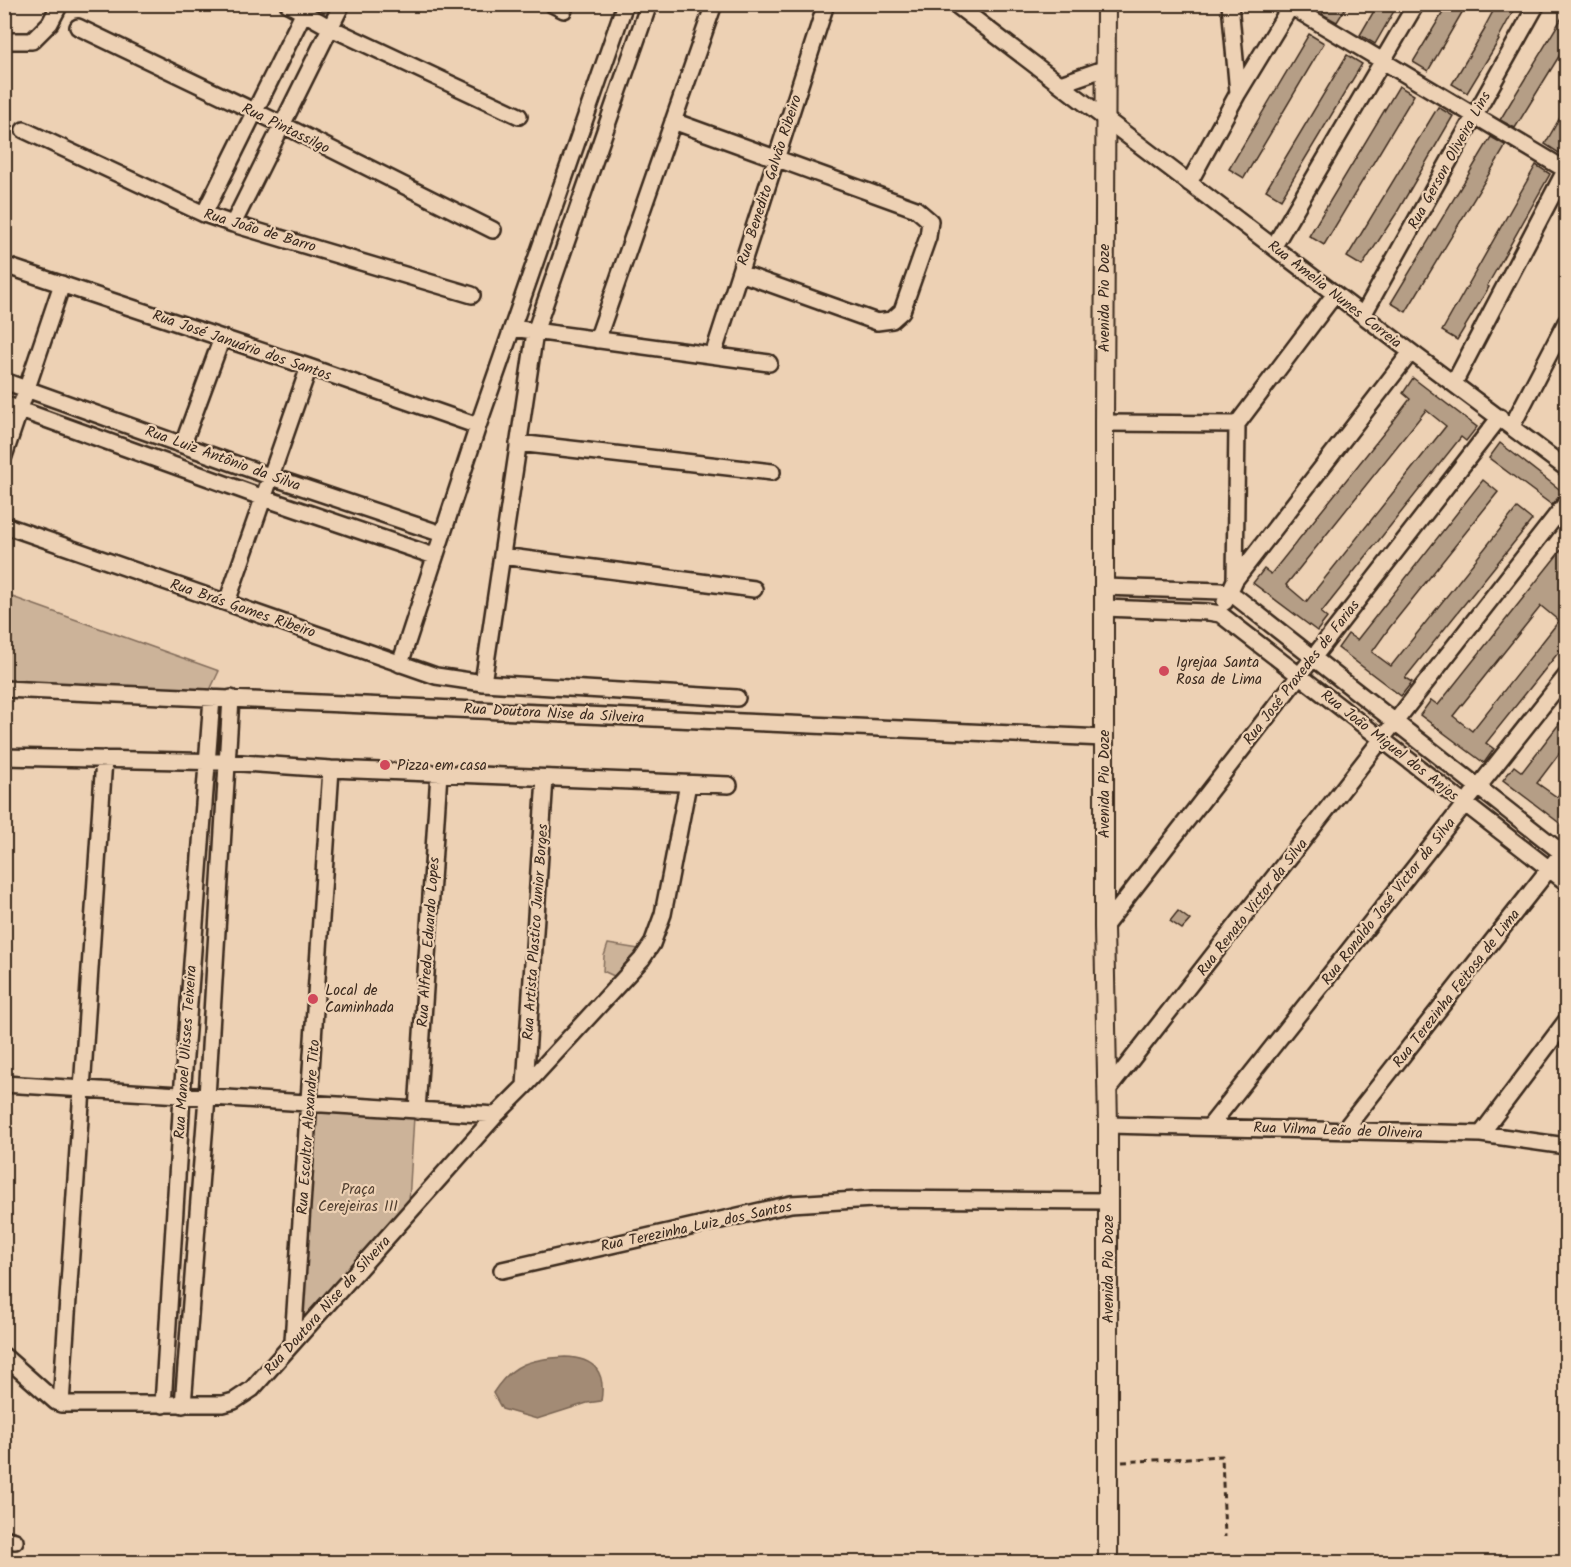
<svg xmlns="http://www.w3.org/2000/svg" width="1571" height="1567" font-family="Kalam,sans-serif">
<rect width="100%" height="100%" fill="#edd1b4"/>
<filter id="ink" filterUnits="userSpaceOnUse"><feTurbulence type="fractalNoise" baseFrequency=".0167" numOctaves="2"/><feDisplacementMap in="SourceGraphic" scale="12" xChannelSelector="R" yChannelSelector="G"/><feConvolveMatrix kernelMatrix="1 2 1 2 8 2 1 2 1" color-interpolation-filters="sRGB"/></filter>
<g filter="url(#ink)">
<path fill="#ccb399" stroke="#846e5c" stroke-width="1.5" d="M4 594 219 671 209 692 5 684Z
M608 944 639 949 614 976 603 971 604 956Z
M313 1110 414 1116 408 1219 297 1341Z"/>
<path fill="#a38b74" stroke="#796452" stroke-width="1.5" d="M565 1357C595 1358 606 1372 601 1401L587 1403 537 1419 502 1409 493 1393C512 1363 531 1359 565 1357Z"/>
<path fill="#b59e86" stroke="#3b2a1e" stroke-width="1.5" fill-rule="evenodd" d="M1328 4H1348L1337 22 1322 14Z
M1378 4H1398L1375 44 1360 35Z
M1448 4H1467L1428 71 1413 62Z
M1497 4H1517L1498 39 1499 40 1467 93 1452 84 1485 29 1484 28Z
M1566 11V45L1515 128 1500 120Z
M1309 34 1324 43 1244 178 1229 169Z
M1347 55 1362 64 1281 199 1266 190Z
M1399 86 1414 95 1324 245 1309 236Z
M1438 107 1453 116 1396 214 1362 266 1347 257Z
M1566 107V141L1559 153 1545 144Z
M1491 137 1505 145 1504 149 1406 312 1391 303Z
M1536 165 1550 174 1495 272 1487 286 1489 287 1457 340 1442 331Z
M1413 378 1477 427 1466 441 1461 437 1321 613 1327 618 1317 631 1253 583 1264 569 1271 574 1391 424 1410 399 1403 393ZM1426 410 1446 426 1306 602 1286 585Z
M1500 443 1563 492 1552 505 1489 458Z
M1483 480 1498 492 1390 627 1372 652 1391 666 1517 508 1532 520 1405 678 1412 682 1401 696 1338 648 1348 634 1357 640Z
M1566 544V643L1486 743 1494 749 1484 763 1420 715 1431 700 1438 705ZM1541 606 1559 621 1472 731 1453 716Z
M1566 715V747L1565 746 1537 783 1557 797 1566 785V828L1503 780 1514 766 1522 772Z
M1178 911 1190 920 1182 929 1170 921Z"/>
<g fill="none" stroke-linecap="round" stroke-linejoin="round">
<defs>
<path id="minor" d="M288 4 331 28 519 116
M552 4 564 10
M955 4 1411 352 1566 468
M1230 4 1238 93
M1287 4 1566 170
M78 27 283 125 493 230
M4 41H32L50 23 60 4
M1060 84 1106 68
M673 121 916 209 930 221 928 237 902 311 892 320 877 322 740 273
M24 130 204 214 233 224 472 295
M1189 183 1238 93 1292 4
M204 214 308 4
M233 224 342 4
M1274 246 1416 4
M4 265 309 367 478 426
M1363 315 1537 4
M512 328 769 363
M597 340 714 4
M713 355 826 4
M4 381 272 477 442 534
M1454 383 1566 169
M4 404 264 498 434 556
M1104 423 1237 424
M1512 426 1566 322
M518 443 772 472
M183 444 222 338
M4 456 62 284
M4 525 436 676 483 683 737 698
M502 556 754 589
M1235 580 1237 424 1335 294
M1104 587 1221 591 1236 597 1566 856
M227 602 309 367
M1225 602 1235 580 1411 352
M1104 608 1208 612 1220 614 1566 882
M400 664 478 426 625 4
M483 683 535 332 649 4
M4 689 1104 738
M4 757 227 762 331 769 729 785
M1104 927 1500 417
M4 1084 496 1115
M525 1086 545 778
M1107 1091 1566 503
M417 1111 439 773
M1108 1125 1481 1134 1566 1146
M1210 1126 1566 676
M1345 1129 1556 860
M1481 1134 1566 1021
M502 1270 791 1204 873 1199 1108 1201
M293 1341 331 769
M4 1356 56 1402 61 1404H223L234 1401 252 1389 496 1115 525 1086 642 959 652 944 663 914 688 784
M61 1404 104 759
M163 1405 182 1096 212 698
M183 1405 207 1097 231 698
M4 1538 15 1541"/>
<path id="tertiary" d="M1106 4 1104 423V927L1108 1125V1562"/>
</defs>
<use href="#minor" stroke="#3b2a1e" stroke-width="20"/>
<use href="#tertiary" stroke="#3b2a1e" stroke-width="22"/>
<path stroke="#3b2a1e" stroke-width="3" stroke-dasharray="6 4.5" stroke-linecap="butt" d="M1122 1462 1222 1456 1225 1537"/>
<use href="#minor" stroke="#edd1b4" stroke-width="15"/>
<use href="#tertiary" stroke="#edd1b4" stroke-width="18"/>
</g>
</g>
<g fill="#d1495b" stroke="#edd1b4" stroke-width="2">
<circle cx="1164" cy="671" r="6"/>
<circle cx="385" cy="765" r="6"/>
<circle cx="313" cy="999" r="6"/>
</g>
<g text-anchor="middle" stroke-width="4.5" stroke-linejoin="round" paint-order="stroke">
<g font-size="15" fill="#3b2a1e" stroke="#edd1b4">
<text transform="translate(286 128) rotate(26)" y="5">Rua Pintassilgo</text>
<text transform="translate(1449 160) rotate(-61)" y="5">Rua Gerson Oliveira Lins</text>
<text transform="translate(769 180) rotate(-72)" y="5">Rua Benedito Galvão Ribeiro</text>
<text transform="translate(260 230) rotate(17)" y="5">Rua João de Barro</text>
<text transform="translate(1335 294) rotate(38)" y="5">Rua Amelia Nunes Correia</text>
<text transform="translate(1104 298) rotate(-90)" y="5">Avenida Pio Doze</text>
<text transform="translate(242 345) rotate(19)" y="5">Rua José Januário dos Santos</text>
<text transform="translate(223 458) rotate(20)" y="5">Rua Luiz Antônio da Silva</text>
<text transform="translate(243 608) rotate(19)" y="5">Rua Brás Gomes Ribeiro</text>
<text transform="translate(1301 672) rotate(-52)" y="5">Rua José Praxedes de Farias</text>
<text transform="translate(554 713) rotate(3)" y="5">Rua Doutora Nise da Silveira</text>
<text transform="translate(1390 745) rotate(38)" y="5">Rua João Miguel dos Anjos</text>
<text transform="translate(1104 784) rotate(-90)" y="5">Avenida Pio Doze</text>
<text transform="translate(1388 901) rotate(-52)" y="5">Rua Ronaldo José Victor da Silva</text>
<text transform="translate(1252 907) rotate(-52)" y="5">Rua Renato Victor da Silva</text>
<text transform="translate(535 932) rotate(-86)" y="5">Rua Artista Plastico Junior Borges</text>
<text transform="translate(428 942) rotate(-86)" y="5">Rua Alfredo Eduardo Lopes</text>
<text transform="translate(1456 988) rotate(-52)" y="5">Rua Terezinha Feitosa de Lima</text>
<text transform="translate(185 1052) rotate(-86)" y="5">Rua Manoel Ulisses Teixeira</text>
<text transform="translate(308 1127) rotate(-86)" y="5">Rua Escultor Alexandre Tito</text>
<text transform="translate(1338 1130) rotate(2)" y="5">Rua Vilma Leão de Oliveira</text>
<text transform="translate(696 1226) rotate(-12)" y="5">Rua Terezinha Luiz dos Santos</text>
<text transform="translate(1108 1269) rotate(-90)" y="5">Avenida Pio Doze</text>
<text transform="translate(327 1305) rotate(-48)" y="5">Rua Doutora Nise da Silveira</text>
</g>
<g font-size="15" fill="#3b2a1e" stroke="#edd1b4" text-anchor="start">
<text x="1176" y="667">Igrejaa Santa<tspan x="1176" dy="17">Rosa de Lima</tspan></text>
<text x="397" y="770">Pizza em casa</text>
<text x="325" y="995">Local de<tspan x="325" dy="17">Caminhada</tspan></text>
</g>
<g font-size="15" fill="#513f30" stroke="#edd1b4">
<text x="358" y="1194">Praça<tspan x="358" dy="17">Cerejeiras III</tspan></text>
</g>
</g>
<rect width="1571" height="1567" fill="none" stroke="#edd1b4" stroke-width="24"/>
<rect x="12" y="12" width="1547" height="1543" fill="none" stroke="#3b2a1e" stroke-width="2" filter="url(#ink)"/>
</svg>
